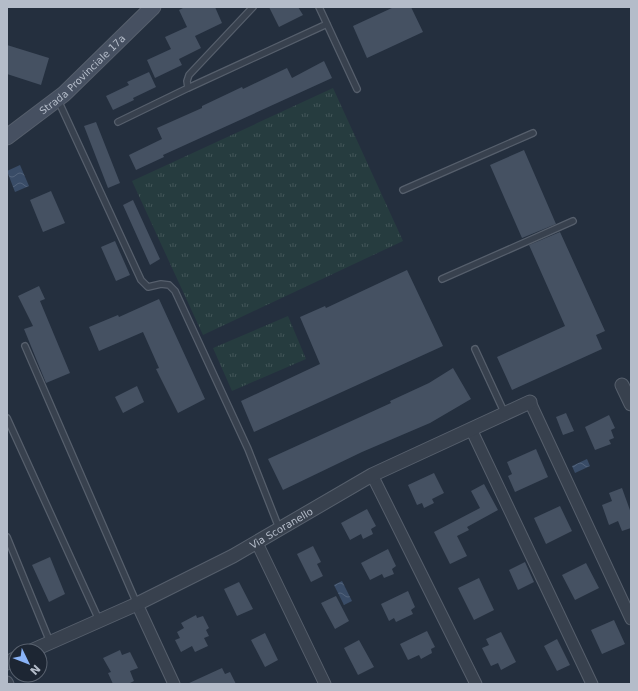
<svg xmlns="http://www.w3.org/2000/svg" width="638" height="691" font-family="'DejaVu Sans',sans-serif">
<defs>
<pattern id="grass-tufts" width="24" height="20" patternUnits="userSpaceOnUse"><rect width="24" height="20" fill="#263c3f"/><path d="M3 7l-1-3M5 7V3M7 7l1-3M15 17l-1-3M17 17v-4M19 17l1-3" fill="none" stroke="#435659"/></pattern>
<pattern id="water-waves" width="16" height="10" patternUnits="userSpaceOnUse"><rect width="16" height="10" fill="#394c67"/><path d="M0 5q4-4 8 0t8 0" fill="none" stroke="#53647b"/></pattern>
</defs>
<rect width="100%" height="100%" fill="#242f3e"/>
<path fill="url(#grass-tufts)" d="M333 88 403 241 203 335 132 181Z
M288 316 306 359 232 391 213 348Z"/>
<path fill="url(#water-waves)" d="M20 165 29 186 15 192 7 171Z
M587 459 590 466 575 473 572 466Z
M342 581 352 601 344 605 334 585Z"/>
<path fill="#455162" d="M185 7H215L222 23 195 36 201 48 179 59 182 65 155 78 147 60 171 49 165 37 187 27 179 10Z
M269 7H298L303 15 279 27Z
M394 7H411L423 32 367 58 353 26Z
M7 45 49 58 41 85 7 74Z
M324 61 332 78 163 155 164 157 136 170 129 155 162 139 157 128 202 108V106L242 87 243 89 287 68 292 78Z
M149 72 156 87 133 98 134 100 113 110 106 96 129 85 127 82Z
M96 122 120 183 108 188 84 126Z
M524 150 556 224 522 238 490 165Z
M51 191 65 223 43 232 30 200Z
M133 200 160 259 150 265 123 205Z
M560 232 605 331 596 335 602 349 512 390 497 357 565 326 529 245Z
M115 241 130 275 116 281 101 247Z
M407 270 443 346 254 432 241 401 320 364 300 317 325 306 326 308Z
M39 286 45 299 40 301 70 373 46 383 24 329 33 326 18 296Z
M159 299 205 399 178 413 156 369 159 368 143 332 99 351 89 327 118 315 119 317Z
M453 368 471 399 430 423 362 452 283 490 268 459 391 403 390 401 429 383Z
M137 386 144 402 123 413 115 397Z
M566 413 574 431 563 435 556 417Z
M609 415 615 428 611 430 614 438 609 440 611 444 595 450 585 427Z
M536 449 548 477 515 492 508 476 512 474 507 462Z
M434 473 444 493 432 499 434 503 424 508 422 503 417 505 408 485Z
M484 484 498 510 467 527 469 530 457 536 467 556 450 564 434 532 480 508 471 491Z
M622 488 631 513V528L622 531 618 521 609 525 602 505 612 501 609 493Z
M560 506 572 531 546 544 534 518Z
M367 509 376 526 371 529 373 534 363 539 361 534 350 540 341 523Z
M313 546 321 562 317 564 323 576 311 582 297 554Z
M388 549 396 566 392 569 394 574 384 578 382 574 370 580 361 563Z
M50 557 65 594 49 602 32 565Z
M525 562 534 582 518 590 509 570Z
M586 563 599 588 575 600 562 575Z
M479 578 494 610 474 620 458 588Z
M239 582 253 609 237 616 224 589Z
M408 591 415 607 411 610 413 614 396 622 394 618 389 621 381 604Z
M336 596 349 621 335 629 321 603Z
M196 615 197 618 203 616 209 628 206 630 209 636 204 638 208 646 195 652 192 646 181 652 175 640 180 638 177 632 184 628 181 623Z
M614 620 625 644 602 654 591 630Z
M427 631 435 647 431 649 432 653 421 659 419 655 408 660 400 644Z
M501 632 516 662 501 670 498 663 491 666 482 648 489 645 486 639Z
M265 633 278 660 265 667 251 640Z
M557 639 570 665 557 671 544 646Z
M359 640 374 667 358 675 344 648Z
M120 650 122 655 130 652 138 668 130 671 134 681 128 684H113L108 673 111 672 103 658Z
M222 668 225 674 230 672 236 684H187Z"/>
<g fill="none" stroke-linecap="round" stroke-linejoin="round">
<defs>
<path id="service" d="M253 7 189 75 187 81 188 88 327 24
M319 7 357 89
M58 100 141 280 148 287 161 284 169 285 175 291 248 449 279 528
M118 122 188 88
M403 190 533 133
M442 279 573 221
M25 346 137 604
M475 349 505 414
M7 418 99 620
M7 537 50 642"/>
<path id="minor" d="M530 402 631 619
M471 429 592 684
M372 475 476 684
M257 543 325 684
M137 604 174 684
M7 682 8 684"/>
<g id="tertiary">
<path d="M622 385 631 404"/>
<path id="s1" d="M31 651 137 604 233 556 372 475 530 402"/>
<path d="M7 663 16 658"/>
</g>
<g id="secondary">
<path id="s2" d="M7 137 64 94 153 7"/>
</g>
</defs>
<use href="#service" stroke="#565f6c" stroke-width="8"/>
<use href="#minor" stroke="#565f6c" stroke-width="13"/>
<use href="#tertiary" stroke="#565f6c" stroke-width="15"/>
<use href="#secondary" stroke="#565f6c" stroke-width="17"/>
<use href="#service" stroke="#38414e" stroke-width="5.5"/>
<use href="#minor" stroke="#38414e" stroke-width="11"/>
<use href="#tertiary" stroke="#38414e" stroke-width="13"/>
<use href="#secondary" stroke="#465061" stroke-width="15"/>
</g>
<g text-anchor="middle" stroke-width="3" stroke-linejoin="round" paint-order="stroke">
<g font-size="10" fill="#b4bcc9" stroke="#1d2633">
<text dy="4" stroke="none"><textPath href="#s2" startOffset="98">Strada Provinciale 17a</textPath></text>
<text dy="4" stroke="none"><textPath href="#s1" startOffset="279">Via Scoranello</textPath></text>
</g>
</g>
<rect width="638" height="691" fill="none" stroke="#b4bcc9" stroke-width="16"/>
<g transform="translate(28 663) rotate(133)"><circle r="19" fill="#1d2633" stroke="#59626f"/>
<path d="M0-3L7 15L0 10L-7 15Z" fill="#8ab4f8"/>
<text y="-6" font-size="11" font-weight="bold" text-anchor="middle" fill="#b4bcc9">N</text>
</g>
</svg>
